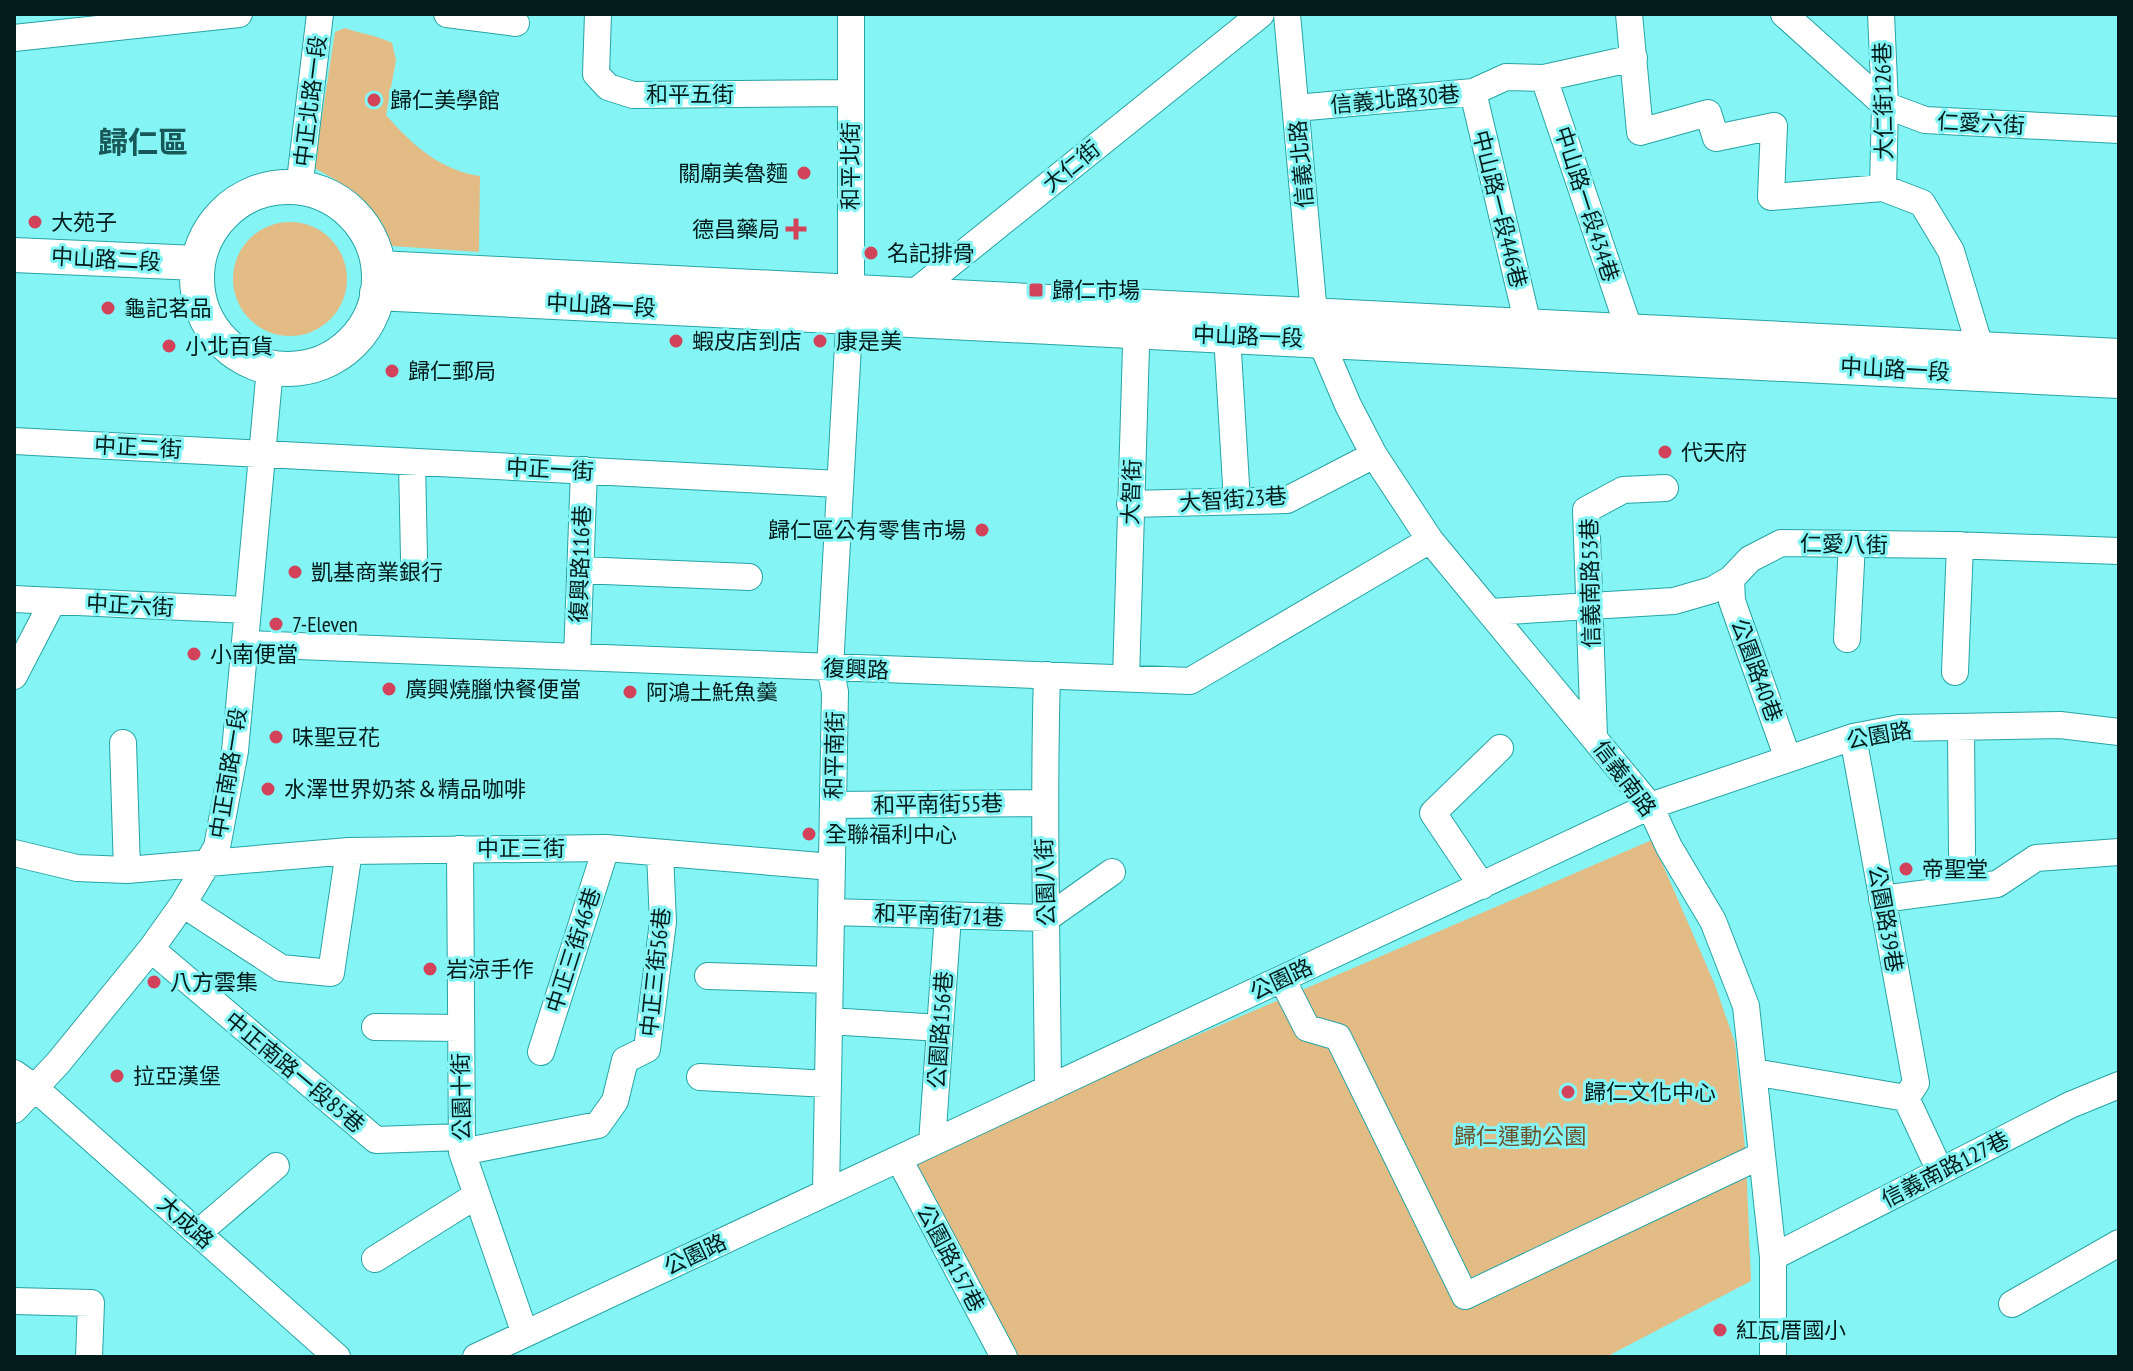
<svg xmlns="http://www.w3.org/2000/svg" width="2133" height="1371" font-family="'PT Sans Narrow','Noto Sans TC',sans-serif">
<rect width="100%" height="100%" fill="#84f5f4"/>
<path fill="#e3bb85" d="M345 28C361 34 376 35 392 43L396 60 386 115C412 145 440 170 480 176L479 252 392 246C383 233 377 218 368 206 353 188 334 179 314 168L335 32Z
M233 279a57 57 0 1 1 114 0a57 57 0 1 1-114 0Z
M1652 840 1715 985 1735 1043 1746 1159 1751 1281 1606 1357H1013L913 1157Z"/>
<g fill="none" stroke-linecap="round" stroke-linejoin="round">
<defs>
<path id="minor" d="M447 14 516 23
M598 14 596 74 608 87 633 95 850 93
M1287 14 1314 314 1320 339 1348 405 1374 455 1430 540 1650 806 1669 847 1713 921 1746 1006 1773 1257V1357
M1629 14 1640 132 1708 113 1716 138 1774 126 1771 197 1883 188 1922 203 1951 251 1980 347
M1784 14 1885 105 1925 120 2119 130
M1881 14 1885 105 1883 188
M14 38 239 14
M1544 78 1629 329
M1473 92 1528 325
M1296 108 1473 92 1506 77 1544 78 1634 58
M299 189 320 14
M904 301 1261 14
M1227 335 1237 501
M14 441 839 484
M412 462 414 558
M1130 504 1287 500 1374 455
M580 570 749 577
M1731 579 1732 601 1788 759
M14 599 247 610
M1491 612 1674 601 1712 590 1731 579 1750 559 1781 543 1952 545 2119 551
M1847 639 1852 544
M245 644 1190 681 1430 540
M577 657 584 470
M1955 672 1960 545
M1047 675C1043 813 1047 951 1048 1089
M14 676 53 601
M1126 678 1137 314
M1961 727 1962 853
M1594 737 1586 510 1623 490 1665 488
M1853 737 1916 1083 1906 1098
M123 743 127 870
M833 805 1043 803
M460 849 462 1152 525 1334
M14 853 77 868 127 870 349 851 606 848 832 867
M1482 886 1433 813 1500 748
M1882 899 1997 884 2036 858 2119 852
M183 904 281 968 331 973 349 851
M831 912 1047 918 1112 872
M151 949 376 1140 460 1137
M708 976 829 980
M1282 979 1307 1028 1338 1037 1465 1296 1762 1155
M829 1021 940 1028
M375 1027 460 1028
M541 1052 606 848
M1754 1072 1906 1098
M14 1073 35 1088 337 1357
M700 1077 828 1084
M1906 1098 1940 1171
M14 1110 58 1063 151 949 183 904 217 847 235 751 270 368
M932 1143 948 916
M462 1152 598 1125 615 1101 625 1060 647 1049 663 922 660 853
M899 1159 1004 1357
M826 1193 835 692 830 668 851 292V14
M198 1233 276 1166
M1773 1257 2070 1105 2119 1085
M375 1259 477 1195
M14 1301 91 1303 89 1357
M2012 1304 2119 1243
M476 1357 1650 806 1853 737 1900 728 2060 725 2119 732"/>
<path id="major" d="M197 278a91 91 0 1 1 182 0a91 91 0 1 1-182 0Z
M14 255 197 263
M379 268 2119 356
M377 293 2119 381"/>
</defs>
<use href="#minor" stroke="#26a4a4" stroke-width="28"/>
<use href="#major" stroke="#26a4a4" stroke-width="36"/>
<use href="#minor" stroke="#fff" stroke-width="26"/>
<use href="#major" stroke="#fff" stroke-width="34"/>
</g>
<g fill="#d2425a" stroke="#84f5f4" stroke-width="3">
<circle cx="374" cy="100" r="8"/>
<circle cx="804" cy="173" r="8"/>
<circle cx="35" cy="222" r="8"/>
<path d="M792 217h8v8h8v8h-8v8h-8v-8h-8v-8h8z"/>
<circle cx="871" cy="253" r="8"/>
<rect x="1028" y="282" width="16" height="16" rx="4"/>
<circle cx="108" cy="308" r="8"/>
<circle cx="676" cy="341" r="8"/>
<circle cx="820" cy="341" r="8"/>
<circle cx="169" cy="346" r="8"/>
<circle cx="392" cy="371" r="8"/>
<circle cx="1665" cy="452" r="8"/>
<circle cx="982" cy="530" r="8"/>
<circle cx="295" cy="572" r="8"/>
<circle cx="276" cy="624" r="8"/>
<circle cx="194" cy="654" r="8"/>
<circle cx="389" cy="689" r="8"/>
<circle cx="630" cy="692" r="8"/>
<circle cx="276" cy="737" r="8"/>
<circle cx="268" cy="789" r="8"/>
<circle cx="809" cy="834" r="8"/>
<circle cx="1906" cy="869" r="8"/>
<circle cx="430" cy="969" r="8"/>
<circle cx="154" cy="982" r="8"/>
<circle cx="117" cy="1076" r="8"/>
<circle cx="1568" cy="1092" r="8"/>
<circle cx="1720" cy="1330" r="8"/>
</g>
<g text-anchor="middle" stroke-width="6" stroke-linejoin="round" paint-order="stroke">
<g font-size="22" fill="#031b1b" stroke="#84f5f4">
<text x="690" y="102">和平五街</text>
<text transform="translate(1395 99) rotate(-5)" y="8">信義北路30巷</text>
<text transform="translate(310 101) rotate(-83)" y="8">中正北路一段</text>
<text transform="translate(1883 101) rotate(-91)" y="8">大仁街126巷</text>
<text transform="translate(1981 123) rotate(3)" y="8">仁愛六街</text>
<text transform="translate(1301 164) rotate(-95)" y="8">信義北路</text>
<text transform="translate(850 166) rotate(-90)" y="8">和平北街</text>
<text transform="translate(1071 166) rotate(-39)" y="8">大仁街</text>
<text transform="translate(1587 204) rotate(72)" y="8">中山路一段434巷</text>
<text transform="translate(1500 209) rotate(76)" y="8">中山路一段446巷</text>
<text transform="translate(106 259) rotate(3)" y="8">中山路二段</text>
<text transform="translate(601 305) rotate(3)" y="8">中山路一段</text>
<text transform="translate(1248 336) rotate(2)" y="8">中山路一段</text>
<text transform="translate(1895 369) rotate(3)" y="8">中山路一段</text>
<text transform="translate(138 447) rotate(3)" y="8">中正二街</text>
<text transform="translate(550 469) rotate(3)" y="8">中正一街</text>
<text transform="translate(1131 492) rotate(-88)" y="8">大智街</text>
<text transform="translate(1233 499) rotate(-4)" y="8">大智街23巷</text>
<text transform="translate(1844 544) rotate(1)" y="8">仁愛八街</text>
<text transform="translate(580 564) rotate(-88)" y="8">復興路116巷</text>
<text transform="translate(1590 583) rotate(-91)" y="8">信義南路53巷</text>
<text transform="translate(130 605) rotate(3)" y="8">中正六街</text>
<text transform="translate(856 669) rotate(2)" y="8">復興路</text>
<text transform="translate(1757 670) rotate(70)" y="8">公園路40巷</text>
<text transform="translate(1879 735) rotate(-10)" y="8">公園路</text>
<text transform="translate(834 755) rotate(-89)" y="8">和平南街</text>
<text transform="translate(228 773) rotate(-81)" y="8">中正南路一段</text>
<text transform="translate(1625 778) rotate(53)" y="8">信義南路</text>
<text transform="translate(938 804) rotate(-1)" y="8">和平南街55巷</text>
<text x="521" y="856">中正三街</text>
<text transform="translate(1045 882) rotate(-92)" y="8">公園八街</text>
<text transform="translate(939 915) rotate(2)" y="8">和平南街71巷</text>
<text transform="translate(1886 919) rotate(80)" y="8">公園路39巷</text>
<text transform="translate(573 950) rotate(-72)" y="8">中正三街46巷</text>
<text transform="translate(655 972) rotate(-84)" y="8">中正三街56巷</text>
<text transform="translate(1281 979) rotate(-25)" y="8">公園路</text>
<text transform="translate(940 1030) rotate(-86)" y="8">公園路156巷</text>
<text transform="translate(295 1072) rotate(40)" y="8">中正南路一段85巷</text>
<text transform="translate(461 1097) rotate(-91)" y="8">公園十街</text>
<text transform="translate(1945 1169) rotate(-27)" y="8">信義南路127巷</text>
<text transform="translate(186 1222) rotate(42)" y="8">大成路</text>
<text transform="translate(695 1254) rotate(-25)" y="8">公園路</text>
<text transform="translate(951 1258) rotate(62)" y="8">公園路157巷</text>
</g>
<g font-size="22" fill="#031b1b" stroke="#84f5f4" text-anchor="start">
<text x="390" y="108">歸仁美學館</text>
<text x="788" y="181" text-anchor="end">關廟美魯麵</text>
<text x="51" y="230">大苑子</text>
<text x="780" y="237" text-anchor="end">德昌藥局</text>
<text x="887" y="261">名記排骨</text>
<text x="1052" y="298">歸仁市場</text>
<text x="124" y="316">龜記茗品</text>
<text x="692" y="349">蝦皮店到店</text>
<text x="836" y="349">康是美</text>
<text x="185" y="354">小北百貨</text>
<text x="408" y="379">歸仁郵局</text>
<text x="1681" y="460">代天府</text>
<text x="966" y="538" text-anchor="end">歸仁區公有零售市場</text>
<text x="311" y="580">凱基商業銀行</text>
<text x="292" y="632">7-Eleven</text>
<text x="210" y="662">小南便當</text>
<text x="405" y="697">廣興燒臘快餐便當</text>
<text x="646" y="700">阿鴻土魠魚羹</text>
<text x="292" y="745">味聖豆花</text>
<text x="284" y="797">水澤世界奶茶＆精品咖啡</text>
<text x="825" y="842">全聯福利中心</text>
<text x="1922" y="877">帝聖堂</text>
<text x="446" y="977">岩涼手作</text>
<text x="170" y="990">八方雲集</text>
<text x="133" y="1084">拉亞漢堡</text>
<text x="1584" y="1100">歸仁文化中心</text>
<text x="1736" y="1338">紅瓦厝國小</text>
</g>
<g font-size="22" fill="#6e522b" stroke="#84f5f4">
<text x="1520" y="1144">歸仁運動公園</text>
</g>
<g font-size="30" font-weight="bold" fill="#195858" stroke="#84f5f4">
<text x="143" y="153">歸仁區</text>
</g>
</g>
<rect width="2133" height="1371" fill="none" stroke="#031b1b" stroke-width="32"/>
</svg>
